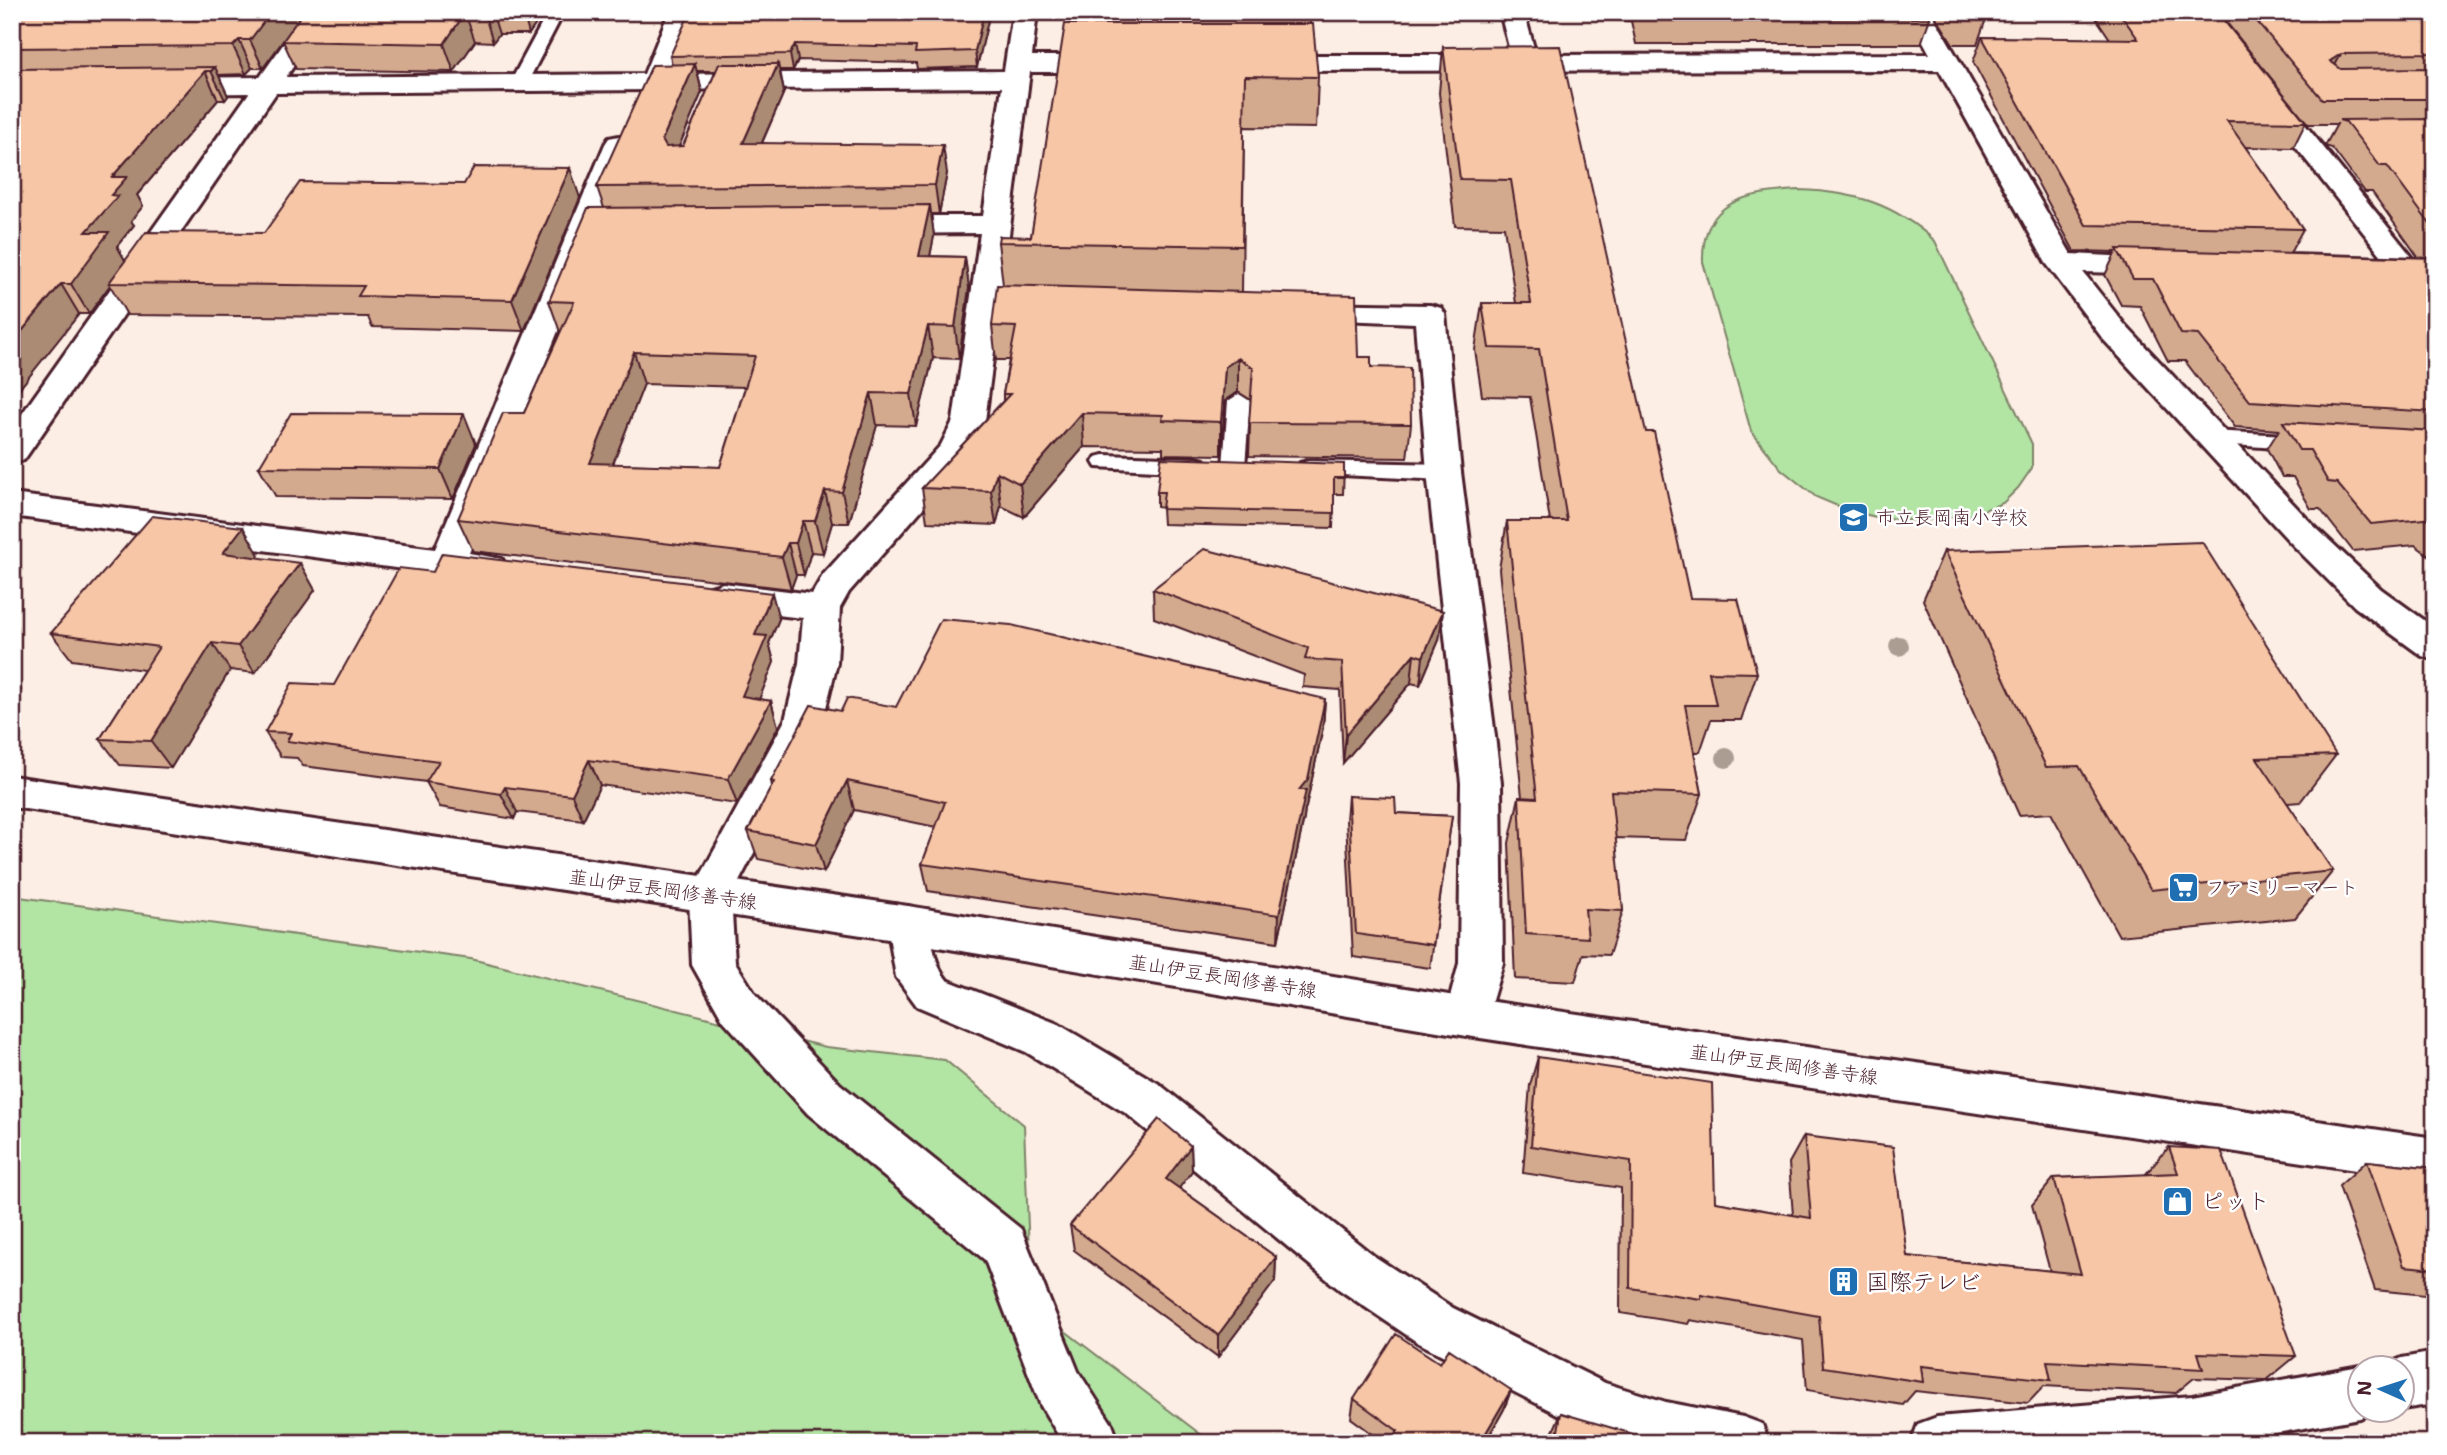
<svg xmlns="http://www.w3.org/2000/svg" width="2447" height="1455" font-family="'Shantell Sans','Klee One',sans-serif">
<rect width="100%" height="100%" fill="#fceee4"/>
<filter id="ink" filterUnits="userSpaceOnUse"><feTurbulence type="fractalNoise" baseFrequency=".0143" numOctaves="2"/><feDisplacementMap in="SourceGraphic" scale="14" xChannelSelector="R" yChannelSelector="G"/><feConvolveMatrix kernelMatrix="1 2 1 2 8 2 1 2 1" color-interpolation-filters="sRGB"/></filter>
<g filter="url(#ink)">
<path fill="#b2e4a4" stroke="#7e8268" stroke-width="2" d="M1799 190C1855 192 1893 203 1935 241L2032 444V468L2018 488 2003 503 1968 516 1917 521 1876 517 1847 510 1816 497 1781 469 1751 431 1703 262C1701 200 1747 193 1799 190Z
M12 896 471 959 826 1047 945 1060 1024 1125 1031 1305 1212 1443H12Z"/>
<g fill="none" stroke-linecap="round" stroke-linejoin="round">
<defs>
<path id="service" d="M548 12H564L525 87H513L510 83Z
M1239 394 1250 401 1245 466 1242 471H1226L1223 466 1228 401Z
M2211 431 2307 436 2315 438 2318 443 2315 448 2307 450 2203 443 2200 438 2203 433Z
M1104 455 1196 458 1204 460 1207 465 1204 470 1196 472 1096 467 1093 462 1096 457Z
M1308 461 1444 464 1452 467 1455 472 1452 477 1444 480 1300 473 1297 468 1300 463Z"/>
<path id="minor" d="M306 12H331L286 77 644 74 669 12H693L670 74 1004 71 1013 12H1037L1032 56H1111L1120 59 1124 64 1120 69 1111 72H1030L985 421 967 458 849 592 840 608 837 663 823 720 731 897 735 962 755 994 840 1084 1021 1229 1078 1371 1112 1424 1119 1443H1063L1041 1406 985 1260 808 1114 723 1020 692 965 689 897 785 720 799 663 803 618 723 609 710 605 705 596 710 587 723 583 812 594 823 575 941 445 953 421 980 233 881 234 871 231 867 225 871 219 881 216H983L1002 87 276 93 24 460 12 463V428L249 93 170 94 161 92 157 86 161 80 170 78 260 77Z
M1500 12H1524L1536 55 1930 54 1907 12H1931L2071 254 2173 259 2178 265 2173 271 2163 274 2083 272 2125 325 2314 526 2381 589 2435 628V660L2422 656 2355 607 2290 542 2103 339 2046 263 1939 70 1265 71 1256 68 1252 63 1256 58 1265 55H1511Z
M2189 12H2214L2417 263 2422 269 2417 275 2407 278 2397 275Z
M619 136 629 138 633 144 469 553 502 559 507 568 502 577 489 580 447 575 12 516V494L435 549 605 144 609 138Z
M1303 303 1430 305 1441 308 1445 314 1461 472 1501 783 1503 963 1483 1031 1467 1036 1451 1031 1445 1017 1459 963 1461 783 1427 472 1415 323 1292 318 1288 312 1292 306Z
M908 906 923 912C934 934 931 961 947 980L1058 1024 1159 1084 1374 1256 1453 1308 1605 1383 1666 1402 1743 1417 1762 1424 1769 1443H1629L1579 1425 1417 1342 1340 1290 1127 1114 1026 1052 917 1006 896 977 887 924 893 912Z
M2435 1352V1404L2402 1409V1368L2384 1366 2402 1358Z
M2360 1366 2363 1368H2360V1410H2378L2360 1418 2221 1443H1911L1918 1424 1937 1417 2192 1396Z"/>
<path id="secondary" d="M12 776 908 906 1467 998 2435 1138V1182L1467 1036 908 942 12 807Z"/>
</defs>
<use href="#service" stroke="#4a1f2b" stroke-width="6"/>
<use href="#minor" stroke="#4a1f2b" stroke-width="6"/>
<use href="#secondary" stroke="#4a1f2b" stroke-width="6"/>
<use href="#service" fill="#fff" fill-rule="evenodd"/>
<use href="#minor" fill="#fff" fill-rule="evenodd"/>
<use href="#secondary" fill="#fff" fill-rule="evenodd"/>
</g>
<g fill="#ab9d92">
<circle cx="1899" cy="646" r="10"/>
<circle cx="1726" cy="758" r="10"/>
</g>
<path fill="#d4aa8f" stroke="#4a1f2b" stroke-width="2" fill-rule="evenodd" d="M12 12H544L529 34H499L493 42 475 41 454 72 296 69 283 41 263 68H252L246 74 218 75 228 96 225 100H218L137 195 143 206 131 221 134 225 117 246 125 261 264 233 580 198 524 331 372 327 368 317 127 315 110 285 89 314H79L12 398Z
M990 12 977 67 917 69 916 63 798 60 793 70H780L784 92 762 143 947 173 939 214H931L934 236 930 256 965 257 969 288 959 359 933 358 916 426 877 425 849 523H832L823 553 811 552 804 575H796L791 589 473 551 458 519 524 413 560 332 549 301 604 208 597 187 672 65 670 56ZM697 71H716L683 146H679L702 92ZM644 384 745 387 720 467 613 464Z
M1069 12H1311L1310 24 1318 77 1316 128 1244 127 1242 292 1358 357 1371 367 1411 424 1407 458 1249 456 1251 400 1238 392 1225 401 1221 455 1163 454V448L1084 447 1024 517 1001 506 996 525 927 522 922 488 1003 401V394L1009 360H996L992 326 1003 285 998 242 1031 237 1070 24Z
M1615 12H1926L1930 18 1921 44H1636L1631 21 1617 20Z
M1933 12H1982L1986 19 1977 44H1953Z
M2092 12H2217L2306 122 2293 148 2245 147 2303 229 2290 253 2418 257 2372 192H2365L2332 148 2325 146 2337 124H2308L2218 12H2435V560L2415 545 2353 551 2320 509H2311L2293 477H2282L2267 449 2279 430 2235 427 2185 361H2168L2140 306 2121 305 2105 275 2116 252 2074 251 1973 62 1982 37 2110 39Z
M1443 47 1646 432 1690 598 1757 673 1741 720H1711L1700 752H1694L1702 794 1686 840 1615 838 1623 911 1609 955 1583 954 1575 982 1515 979 1509 843 1519 797H1522L1499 569 1507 521H1550L1530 397 1482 396 1475 350 1482 303H1516L1504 227 1455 226 1439 93Z
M476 444 453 499 276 497 259 467Z
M1344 464 1343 494H1334L1333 528 1163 524 1162 508 1157 507V492Z
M1944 551 2336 755 2300 802 2287 803 2333 871 2295 918 2119 936 2051 813 2019 815 1923 600Z
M259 555 257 557 315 590 255 673 230 670 171 768 120 765 100 739 144 670 72 660 51 633Z
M1153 589 1443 611 1439 640 1420 685 1411 683 1343 763 1340 690 1303 687 1304 675 1154 618Z
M779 619 769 643 774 662 759 699 771 701 778 727 737 804 600 785 583 820 517 812 514 819 440 807 426 782 303 766 297 758 281 757 265 732 334 685Z
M1325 699 1323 727 1306 807 1305 809 1304 818 1278 942 928 891 922 864 936 827 854 810 824 872 758 859 748 831 772 786 771 781 841 711 896 707Z
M1348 796 1396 813 1452 816 1430 968 1353 957 1346 820Z
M1538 1057 1715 1202 1793 1215 1789 1163 1804 1136 1907 1256 2050 1271 2032 1205 2054 1178 2145 1175 2169 1147 2296 1356 2267 1380 2194 1378 2176 1393 2044 1386 2028 1403 1915 1391 1903 1405 1807 1390 1803 1340 1690 1320 1688 1324 1620 1313 1621 1188 1523 1173 1530 1085Z
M1191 1146 1192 1171 1179 1188 1276 1257 1275 1281 1218 1357 1074 1250 1070 1225Z
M2367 1161 2435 1168V1296L2375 1290 2339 1186Z
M1440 1363 1511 1390 1504 1409 1485 1443H1385L1351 1418 1354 1399Z
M1561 1413 1649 1443H1548Z"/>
<path fill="#ac8b74" stroke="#4a1f2b" stroke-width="2" d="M271 12H304L263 68 250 40Z
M485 12H492L499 34 493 42 484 13Z
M523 12H544L529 34Z
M984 12H990L977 67 975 51Z
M465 13 475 41 454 72 444 44Z
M239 40 252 68 246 74 233 46Z
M795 44 798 60 793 70 790 54Z
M2341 54 2328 79 2330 61Z
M695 64 702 92 670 168 662 140Z
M778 64 784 92 749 172 743 143Z
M215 67 228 96 225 100 211 71Z
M205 71 218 100 137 195 143 206 131 221 134 225 117 246 126 262 109 283 110 285 89 314 71 284 86 232 111 195 112 177Z
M943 145 947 173 939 214 935 185Z
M570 168 580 198 524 331 512 300Z
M930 205 934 236 924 287 919 256Z
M965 257 969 288 959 359 955 327Z
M61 284 79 314 12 398V343Z
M928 326 933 358 916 426 911 394Z
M634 352 644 384 601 494 590 463Z
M1238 358V392L1225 401 1221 455V422L1225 367Z
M871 393 877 425 849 523 842 492Z
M1082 413 1084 447 1024 517 1020 484Z
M464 414 476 444 453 499 440 469Z
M997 472 1001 506 996 525 991 491Z
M825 491 832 523 823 553 815 521Z
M803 521 811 552 804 575 796 543Z
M243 527 259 555 239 580 223 553Z
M788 543 796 575 791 589 782 557Z
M300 563 315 590 255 673 238 646Z
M772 593 779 619 769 643 774 662 750 722 742 696 755 635Z
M1443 611 1439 640 1420 685 1423 657Z
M212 643 230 670 171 768 151 741Z
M1414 654 1411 683 1343 763 1346 735Z
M12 679 21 690 12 700Z
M1325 699 1323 727 1306 807 1305 809 1304 818 1278 942 1279 915 1299 790Z
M771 701 778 727 737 804 728 779Z
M589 760 600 785 583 820 572 795Z
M847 781 854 810 824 872 816 844Z
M505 787 517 812 514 819 501 794Z
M1191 1146 1192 1171 1167 1204 1166 1179Z
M1276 1257 1275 1281 1218 1357V1335Z
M1511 1390 1504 1409 1485 1443H1480Z"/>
<path fill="#f6c6a6" stroke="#4a1f2b" stroke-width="2" fill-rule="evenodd" d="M12 12H271L250 40H239L233 46 12 48Z
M303 12H485L484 13H465L444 44 283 41Z
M690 12H984L975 51 915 53 916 47 795 44 790 54 670 56Z
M1639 12H1926L1930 18 1641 19Z
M1957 12H1982L1986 19H1961Z
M2119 12H2217L2306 122 2227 121 2303 229 2086 225 1982 37 2138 39Z
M2249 12H2435V53L2341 54 2330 61 2341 69 2435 68V99H2322Z
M1065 24H1313L1318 77 1245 76 1242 246 998 242 999 236 1031 237Z
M1560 46 1646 432H1654L1690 598 1738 599 1757 673 1709 672 1716 705H1685L1702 794 1611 791 1623 911 1585 909 1588 938 1526 934 1519 797 1537 798 1507 521H1567L1539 349 1489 348 1482 303H1531L1511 180 1460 179 1443 47Z
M695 64 662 140 666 147 683 146 719 64H778L743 143 943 145 935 185 597 187 652 65Z
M215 67 211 71H205L112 177H127L111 195 118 196 86 232H109L71 284H61L12 343V69Z
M2435 119V231L2387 166H2380L2346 122 2339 120Z
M474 167 570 168 512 300 358 296 364 286 109 283 146 232 264 233 300 182 464 184Z
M930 205 919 256 965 257 955 327 928 326 911 394 871 393 842 492 825 491 815 521H803L796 543H788L782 557 458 519 503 413H524L574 302 549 301 588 208ZM634 352 755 356 720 467 590 463Z
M2117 249 2435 258V412L2250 401 2198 335 2181 334 2153 279H2133Z
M997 285 1356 295 1358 357H1371V367L1410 368 1411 424 1249 423 1253 368 1238 358 1225 367 1221 422 1162 420 1163 415 1082 413 1020 484 997 472 991 491 922 488 1010 394H1003L1016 327 992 326Z
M291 413 464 414 440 469 259 467Z
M2283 422 2435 431V518L2371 524 2337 483 2328 482 2310 450H2299Z
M1161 458 1344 464V478H1334V513L1162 509 1164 492H1157Z
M152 516 243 527 223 553 300 563 238 646 212 643 151 741 100 739 159 647 51 633Z
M2202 542 2336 755 2257 758 2333 871 2151 890 2079 766 2046 767 1944 551Z
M1204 549 1443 611 1423 657 1414 654 1346 735 1342 662 1305 659 1308 648 1153 589Z
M442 553 772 593 755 635 767 636 742 696 771 701 728 779 589 760 572 795 505 787 501 794 426 782 439 761 287 741 291 733 265 732 292 683 334 685 399 568 433 572Z
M941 619 1011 625 1325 699 1308 779 1299 790H1306L1279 915 922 864 945 802 847 781 816 844 748 831 774 782 771 781 811 705 841 711 847 698 896 707Z
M1348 796 1395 798 1396 813 1452 816 1433 945 1356 934Z
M1538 1057 1712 1083 1715 1202 1811 1218 1804 1136 1893 1147 1907 1256 2081 1274 2054 1178 2178 1173 2169 1147 2221 1150 2296 1356 2198 1353 2203 1369 2047 1361 2051 1380 1921 1366 1923 1382 1823 1367 1819 1316 1701 1295V1299L1630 1288 1631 1161 1531 1146Z
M1159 1119 1191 1146 1166 1179 1276 1257 1218 1335 1070 1225Z
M2367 1161 2435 1168V1269L2404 1266Z
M1396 1334 1440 1363 1449 1349 1511 1390 1480 1443H1390L1398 1431 1354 1399Z
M1561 1413 1650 1439 1649 1443H1556Z"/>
</g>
<defs>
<symbol id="school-square" viewBox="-11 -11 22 22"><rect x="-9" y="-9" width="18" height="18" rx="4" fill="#1f6fb2" stroke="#fff"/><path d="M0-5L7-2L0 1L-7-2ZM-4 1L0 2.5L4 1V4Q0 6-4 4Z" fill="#fff"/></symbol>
<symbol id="supermarket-square" viewBox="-11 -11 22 22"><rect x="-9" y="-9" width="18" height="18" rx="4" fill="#1f6fb2" stroke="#fff"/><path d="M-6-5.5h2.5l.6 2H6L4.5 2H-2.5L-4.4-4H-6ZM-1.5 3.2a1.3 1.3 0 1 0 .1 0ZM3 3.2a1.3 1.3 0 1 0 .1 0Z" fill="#fff"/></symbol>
<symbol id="shop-square" viewBox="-11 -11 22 22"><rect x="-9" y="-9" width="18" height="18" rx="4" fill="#1f6fb2" stroke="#fff"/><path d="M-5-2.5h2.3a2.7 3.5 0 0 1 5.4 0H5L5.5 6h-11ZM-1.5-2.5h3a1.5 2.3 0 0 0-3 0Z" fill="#fff"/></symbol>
<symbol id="building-square" viewBox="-11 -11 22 22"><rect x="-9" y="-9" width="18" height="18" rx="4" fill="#1f6fb2" stroke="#fff"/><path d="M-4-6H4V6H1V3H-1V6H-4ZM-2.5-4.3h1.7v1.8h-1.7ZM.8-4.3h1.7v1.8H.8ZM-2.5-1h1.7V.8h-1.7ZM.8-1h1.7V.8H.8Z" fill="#fff"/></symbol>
</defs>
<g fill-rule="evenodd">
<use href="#school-square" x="1836" y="500" width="35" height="35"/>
<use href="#supermarket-square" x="2166" y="870" width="35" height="35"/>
<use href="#shop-square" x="2160" y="1184" width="35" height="35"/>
<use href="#building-square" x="1826" y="1264" width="35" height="35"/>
</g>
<g text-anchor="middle" stroke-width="5" stroke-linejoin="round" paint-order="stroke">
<g font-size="19" fill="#4a1f2b" stroke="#fff" text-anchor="start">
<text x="1876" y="524">市立長岡南小学校</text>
<text x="2206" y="894">ファミリーマート</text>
</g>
<g font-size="19" fill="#4a1f2b" stroke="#fff">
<text transform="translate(663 889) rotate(8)" y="7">韮山伊豆長岡修善寺線</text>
<text transform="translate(1223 976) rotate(9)" y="7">韮山伊豆長岡修善寺線</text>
<text transform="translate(1784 1064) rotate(8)" y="7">韮山伊豆長岡修善寺線</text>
</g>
<g font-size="23" fill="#4a1f2b" stroke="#fff" text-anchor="start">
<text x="2201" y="1209">ピット</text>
<text x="1866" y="1290">国際テレビ</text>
</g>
</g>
<rect width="2447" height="1455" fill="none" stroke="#fff" stroke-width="42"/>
<rect x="21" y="21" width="2405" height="1413" fill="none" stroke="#4a1f2b" stroke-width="2.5" filter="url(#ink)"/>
<g transform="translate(2381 1389) rotate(273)"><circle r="33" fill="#ffffff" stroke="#b7a5aa" stroke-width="2"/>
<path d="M0-5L12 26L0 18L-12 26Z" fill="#1f6fb2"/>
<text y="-10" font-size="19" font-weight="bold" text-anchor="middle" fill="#4a1f2b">N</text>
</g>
</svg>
